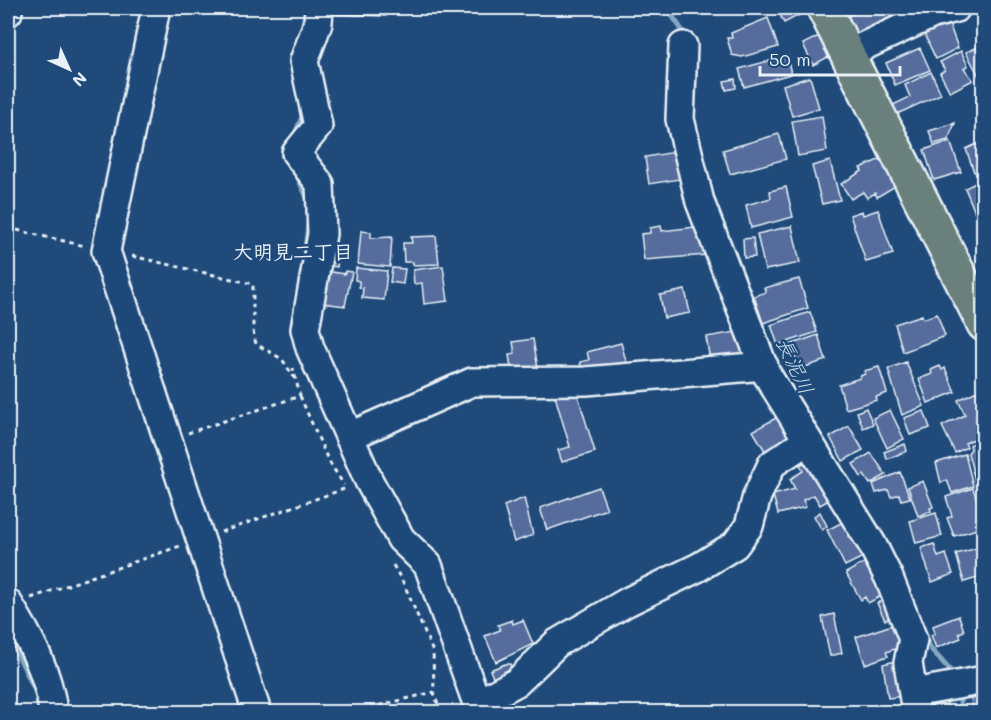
<svg xmlns="http://www.w3.org/2000/svg" width="991" height="720" font-family="Mali,'Klee One',sans-serif">
<rect width="100%" height="100%" fill="#1f4a7a"/>
<filter id="ink" filterUnits="userSpaceOnUse"><feTurbulence type="fractalNoise" baseFrequency=".0167" numOctaves="2"/><feDisplacementMap in="SourceGraphic" scale="12" xChannelSelector="R" yChannelSelector="G"/><feConvolveMatrix kernelMatrix="1 2 1 2 8 2 1 2 1" color-interpolation-filters="sRGB"/></filter>
<g filter="url(#ink)">
<g fill="none" stroke-linecap="round" stroke-linejoin="round">
<path stroke="#84a8c3" stroke-width="5" d="M667 8 688 39
M302 29 306 9
M294 136 304 112
M295 172 309 202
M708 182 719 216
M303 264 309 217
M8 634 38 697
M924 634 931 649 956 677
M959 691 961 712"/>
</g>
<path fill="#546c9c" stroke="#e8f1f8" stroke-width="1.5" d="M330 8H386V16L330 14Z
M772 8H808L809 10 784 23 779 13 776 14Z
M866 8H887L894 24 858 43 846 17Z
M974 8H984V18L977 20Z
M945 13 958 48 936 59 920 25Z
M768 18 778 47 742 57 732 55 727 38H732L731 33Z
M821 35 832 55 813 65 803 44Z
M984 39V76L980 78 966 52 978 47 976 43Z
M920 48 930 70 895 85 886 63Z
M961 51 968 66 964 68 973 80 950 92 940 73 945 70 940 62Z
M787 56 791 74 744 87 739 69Z
M931 72 941 94 897 114 893 105 910 97 905 85Z
M810 77 819 108 792 116 783 85Z
M735 79 736 88 726 90 724 81Z
M822 116 827 151 798 156 792 121Z
M955 123 948 140 934 144 929 131Z
M779 134 786 159 730 174 723 150Z
M950 141 961 172 934 180 924 150Z
M984 141V168L974 172 966 149Z
M681 151 686 178 649 184 645 157Z
M881 159 897 185 877 197 875 193 867 198 863 192 851 199 841 184 862 171 860 168Z
M830 161 840 200 822 204 812 166Z
M984 179V234L965 188Z
M786 187 793 217 751 228 746 205 771 198 770 191Z
M878 210 893 254 866 262 850 215 862 211 863 215Z
M661 226 662 231 703 226 707 255 644 260 641 234 650 233V228Z
M792 226 800 263 765 270 757 234Z
M361 231 371 232V238L392 237 390 267 358 264Z
M436 236 439 264 413 265V262H404L403 243H412L411 237Z
M753 238 755 257 744 258 743 239Z
M325 250 339 251 337 267 324 265Z
M443 266 448 301 424 304 422 283 414 284 413 270Z
M356 268 387 271 384 300 362 298 363 288 359 287V281L355 280Z
M392 268 405 269 403 284 390 282Z
M324 271 345 274V271L352 272 345 306 323 303 326 283Z
M799 279 808 308 763 323 754 296 766 292 764 288Z
M685 290 690 313 664 318 660 295Z
M810 312 817 332 778 345 771 325Z
M937 314 945 336 903 352 895 324 922 315 923 319Z
M742 331 748 359 711 366 706 337Z
M818 335 826 360 799 369 794 353 790 354 787 346Z
M533 339 538 369 512 374 509 355 515 354 513 342Z
M621 343 628 368 583 374 580 362 589 360 587 352Z
M906 362 924 406 902 415 888 369Z
M940 366 942 370 945 368 955 392 928 403 919 379 932 374 931 370Z
M879 367 887 393 876 397 877 400 846 409 839 385 860 378V376L865 374 864 371Z
M983 388 984 435 965 443 967 447 955 453 942 426 965 415 958 400Z
M576 389 595 452 562 462 558 450 570 447 555 396Z
M866 408 873 424 863 428 857 412Z
M890 410 904 439 887 448 873 418Z
M924 411 930 428 910 435 904 418Z
M781 415 794 438 767 454 753 431Z
M849 426 863 450 843 461 830 437Z
M984 438V486L977 488 968 453 971 449 970 445Z
M905 444 907 451 887 459 884 452Z
M871 453 886 475 870 484 864 475 861 477 853 464Z
M965 454 973 486 952 493 947 480 941 483 936 463Z
M808 460 831 499 820 505 814 495 803 500 806 507 778 514 773 495 795 489 790 479 803 471 800 465Z
M900 472 910 498 901 500 899 494 891 497 888 490 876 493 873 484Z
M923 481 933 507 930 508 931 511 918 516 908 487Z
M599 487 607 509 547 530 540 508Z
M973 488 984 523 976 525 977 529 954 536 947 518 952 516 946 497Z
M524 498 533 535 514 542 504 506Z
M820 512 827 526 822 530 814 516Z
M936 513 942 536 916 543 910 521Z
M849 519 867 555 845 566 827 530Z
M934 544 938 557 946 554 953 574 932 582 921 548Z
M984 546V576L964 582 956 554Z
M869 560 887 593 868 603 865 597 861 600 846 573Z
M889 597 897 614 885 620 877 603Z
M834 614 842 653 830 656 822 617Z
M959 616 964 631 959 633 961 638 936 648 931 635 935 633 933 626Z
M512 620 513 624 523 620 533 644 496 662 485 636 500 630 498 625Z
M895 624 903 646 886 652 888 656 865 664 856 637Z
M900 660 905 696 888 698 883 664Z
M505 664H510L513 672 494 680 490 670Z
M984 696V712L980 710 973 711 971 699Z
M945 697 949 712H929L926 703Z"/>
<g fill="none" stroke-linecap="round" stroke-linejoin="round">
<defs>
<path id="minor" d="M156 8 106 251 257 712
M319 8 318 23 304 61 318 126 296 153 320 184 322 234 305 329 310 348 369 481 401 539 428 565 480 712
M8 12V8
M683 46 680 119 700 202 766 373 872 544 889 578 913 639 908 663 916 712
M847 54 933 14 956 8
M350 436 472 382 586 381 764 366
M8 603C29 636 49 673 53 712
M914 693 984 680
M478 703 517 682 557 643 627 602 699 567 735 545 749 526 757 496 772 464 807 441"/>
<path id="major" d="M824 8 984 324"/>
</defs>
<use href="#minor" stroke="#e8f1f8" stroke-width="32"/>
<use href="#major" stroke="#e8f1f8" stroke-width="38"/>
<path stroke="#e8f1f8" stroke-width="3" stroke-dasharray="4.5 4.5" stroke-linecap="butt" d="M8 228 85 246
M132 256 253 284V331L256 344 282 359 295 379
M300 396 328 460 344 485
M188 433 300 396 293 368
M221 532 347 488
M393 565 404 584 433 652 434 692 440 712
M31 598 180 546
M353 712 434 692"/>
<use href="#minor" stroke="#1f4a7a" stroke-width="27"/>
<use href="#major" stroke="#6a807c" stroke-width="33"/>
</g>
</g>
<g text-anchor="middle" stroke-width="5" stroke-linejoin="round" paint-order="stroke">
<g font-size="20" font-weight="bold" fill="#e8f1f8" stroke="#1f4a7a">
<text x="293" y="259">大明見二丁目</text>
</g>
<g font-size="20" font-style="italic" fill="#cfdfeb" stroke="#1f4a7a">
<text transform="translate(795 366) rotate(65)" y="7">長泥川</text>
</g>
</g>
<rect width="991" height="720" fill="none" stroke="#1f4a7a" stroke-width="30"/>
<rect x="15" y="15" width="961" height="690" fill="none" stroke="#e8f1f8" stroke-width="2" filter="url(#ink)"/>
<g transform="translate(69 69) rotate(135)" stroke="#1f4a7a" stroke-width="4.5" paint-order="stroke">
<path d="M0-4.5L10 22L0 15L-10 22Z" fill="#e8f1f8"/>
<text y="-9" font-size="16" font-weight="bold" text-anchor="middle" fill="#e8f1f8">N</text>
</g>
<path d="M760 66v9h140v-9" fill="none" stroke="#e8f1f8" stroke-width="3"/>
<text x="769" y="66" font-size="18" fill="#e8f1f8" stroke="#1f4a7a" stroke-width="4.5" paint-order="stroke">50 m</text>
</svg>
